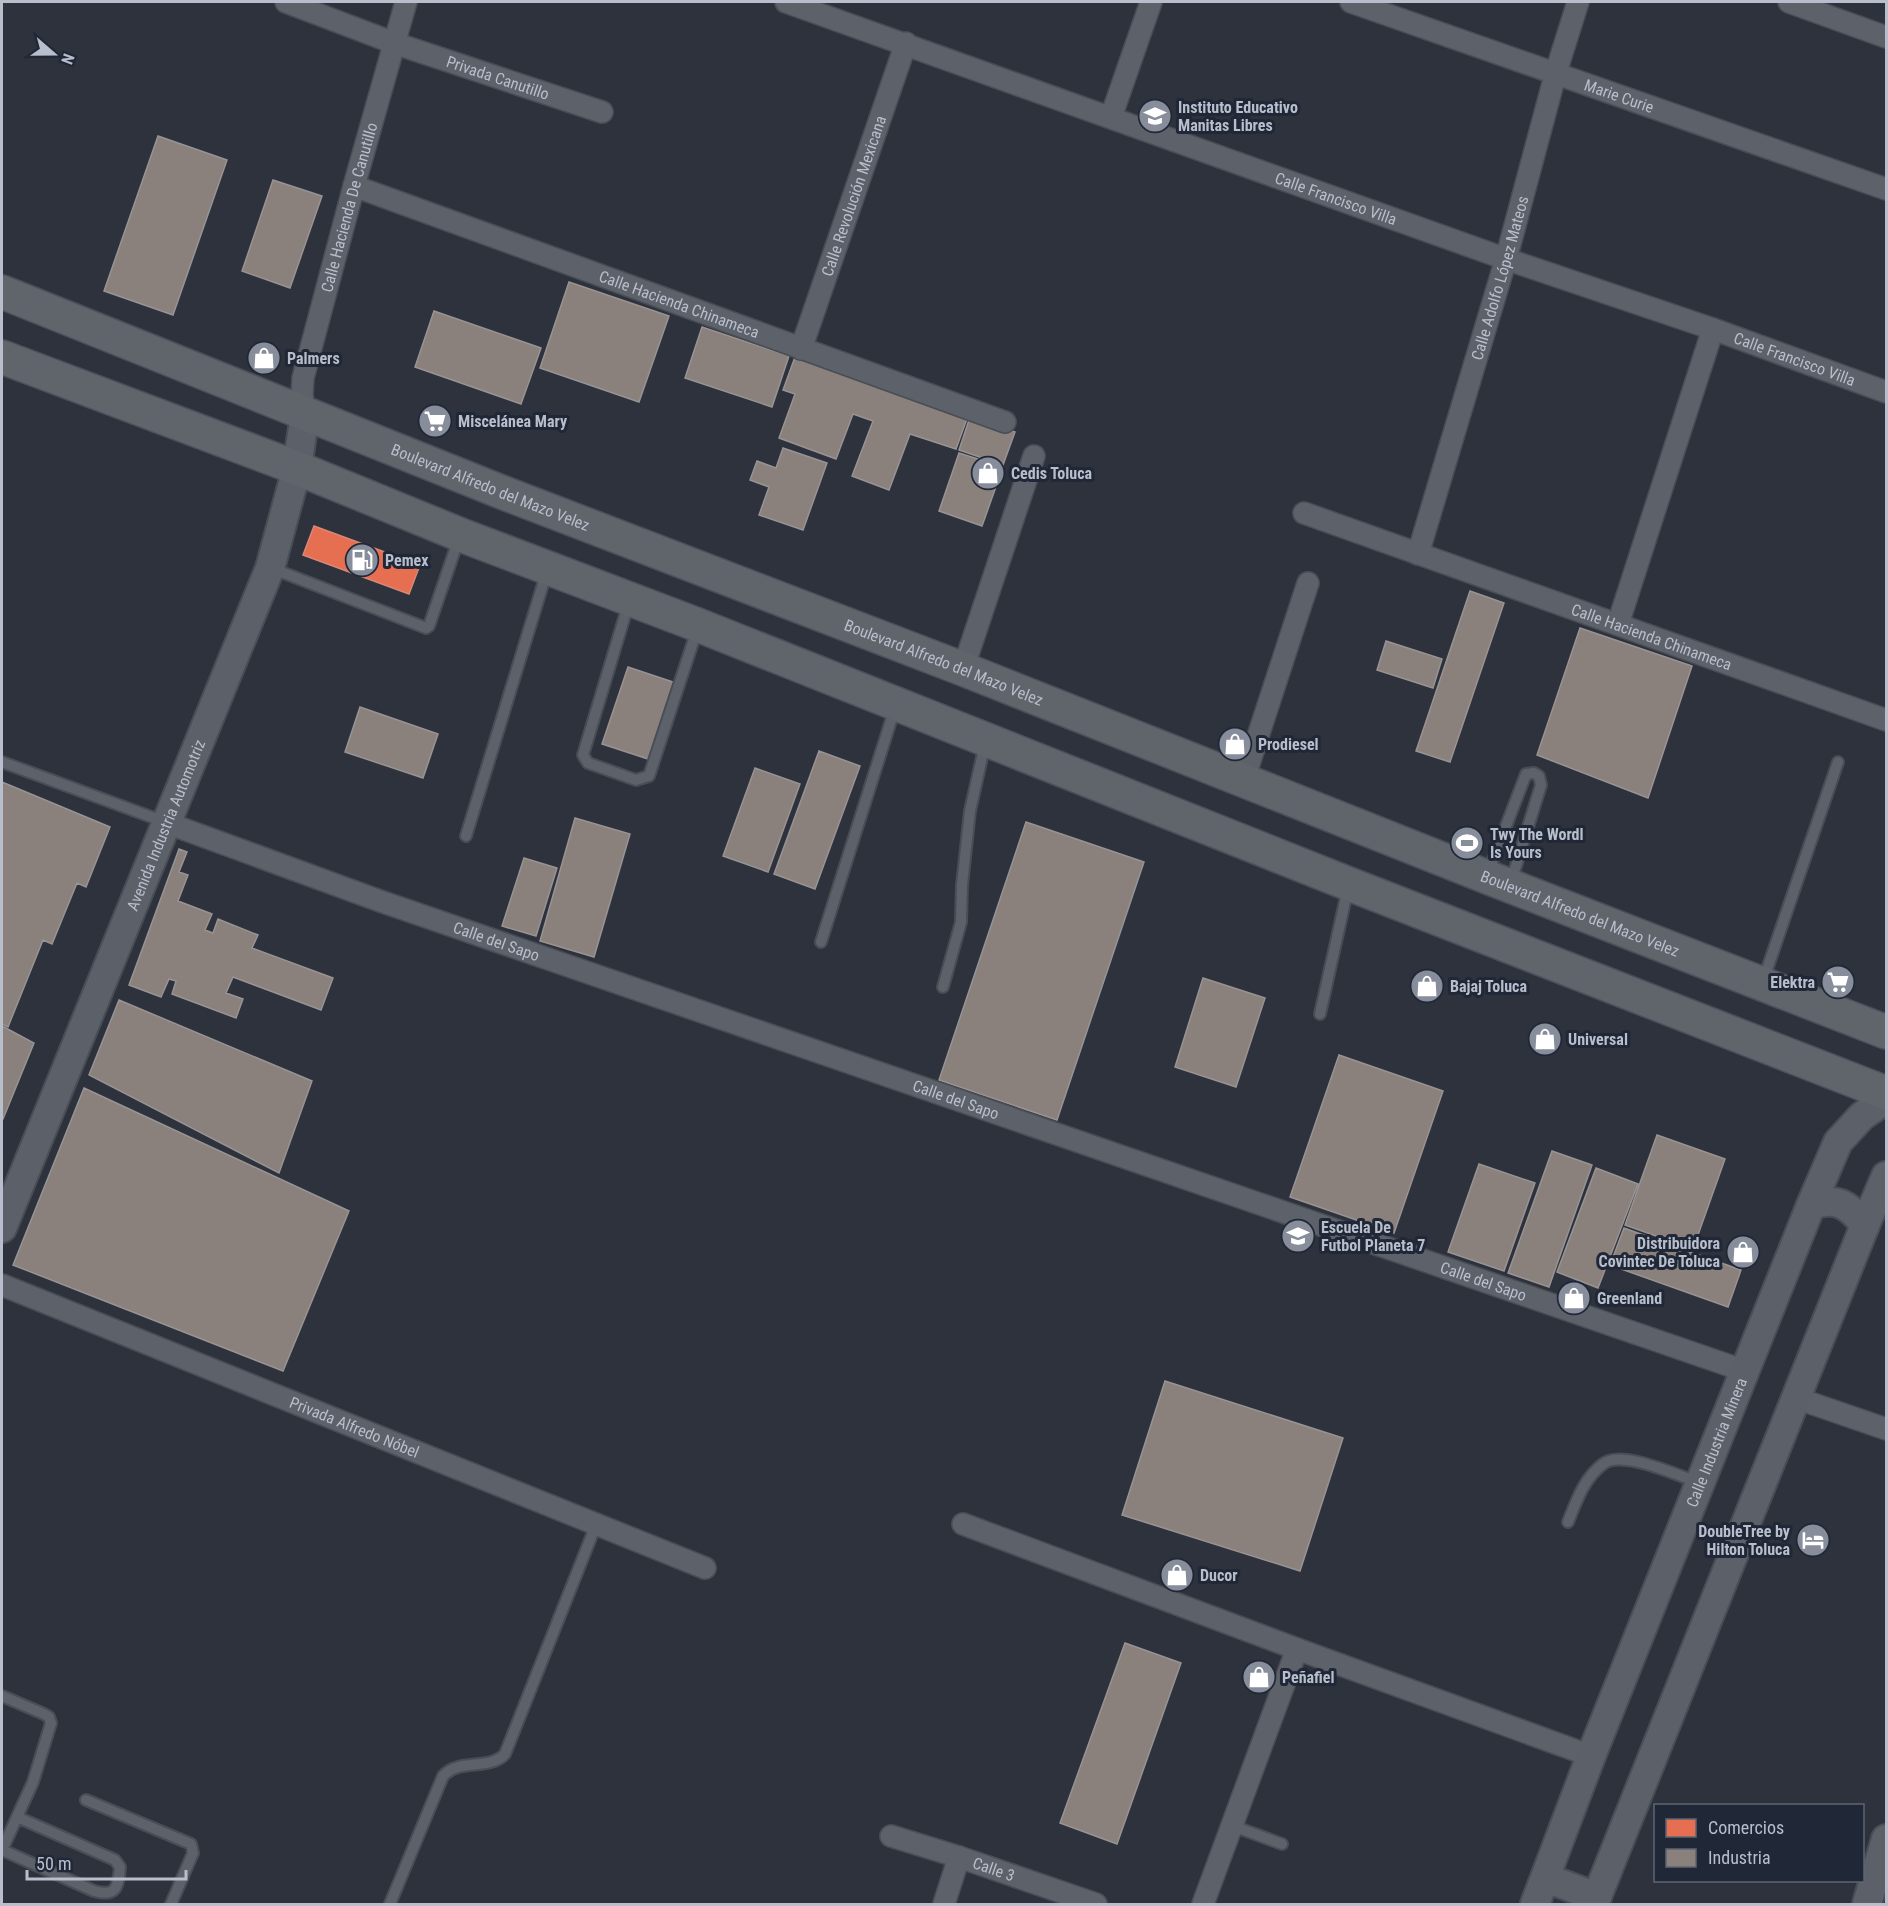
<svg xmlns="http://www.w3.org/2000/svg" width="1888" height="1906" font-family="'Roboto Condensed',sans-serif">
<rect width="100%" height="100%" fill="#2d323c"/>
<path fill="#e76f51" stroke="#d98776" stroke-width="1.5" d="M314 526 420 565 409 594 303 555Z"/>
<path fill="#8a817c" stroke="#989394" stroke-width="1.5" d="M158 136 227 160 173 315 104 291Z
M273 180 322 196 290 288 242 271Z
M569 282 669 316 639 402 540 368Z
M434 311 541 348 521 404 415 367Z
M702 327 789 356 772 407 685 378Z
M795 357 968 416 956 449 910 434 889 490 852 476 873 421 853 414 836 459 779 438 795 394 783 390Z
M970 417 1015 432 1003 465 959 450Z
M783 448 827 463 803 530 759 515 769 487 750 480 757 461 776 468Z
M959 453 1003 467 982 526 939 511Z
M1470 591 1504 603 1450 762 1416 751Z
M1580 628 1692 666 1648 798 1537 755Z
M1386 641 1442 659 1433 688 1377 670Z
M628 667 673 682 648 759 602 744Z
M360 707 438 734 423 778 345 752Z
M819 751 860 766 815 889 774 874Z
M755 768 800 784 768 872 723 856Z
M2 782 110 827 86 887 77 883 52 944 43 940 8 1027 2 1024Z
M575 818 630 834 594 957 540 941Z
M1026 822 1144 862 1057 1120 939 1080Z
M179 849 187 852 179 872 188 875 178 901 212 914 205 930 213 933 218 919 258 935 252 948 333 978 321 1010 233 977 226 993 243 999 236 1018 172 994 176 981 169 979 161 997 129 985Z
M524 858 557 868 536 936 502 926Z
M1203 978 1265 998 1236 1087 1175 1067Z
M119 1000 312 1081 279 1173 89 1075Z
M2 1026 34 1043 3 1119H2Z
M1339 1055 1443 1091 1394 1233 1290 1197Z
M84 1088 349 1211 283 1371 13 1265Z
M1657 1135 1725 1159 1693 1249 1625 1225Z
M1552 1151 1592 1165 1549 1287 1508 1273Z
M1479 1164 1535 1183 1504 1271 1448 1252Z
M1596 1168 1638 1184 1598 1288 1557 1272Z
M1624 1228 1741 1270 1728 1307 1610 1265Z
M1165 1381 1343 1438 1300 1571 1122 1515Z
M1125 1643 1181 1663 1117 1844 1060 1823Z"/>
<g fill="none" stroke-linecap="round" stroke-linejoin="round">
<defs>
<path id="service" d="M271 568 426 628 429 626 459 538
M629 602 583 755 588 763 636 780 649 776 698 627
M2 762 165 822
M466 836 547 571
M1488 873 1526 774 1534 773 1539 776 1541 785 1511 882
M821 942 895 708
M1763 981 1838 762
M943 987 961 922 962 885 970 811 985 744
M1320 1014 1348 888
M1568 1522C1576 1502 1584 1478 1603 1464 1621 1449 1679 1476 1700 1483
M2 1696 44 1714 49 1717 51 1723 33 1782 2 1850
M86 1800 191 1844 193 1853 171 1904
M1233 1826 1282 1844
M2 1850 94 1891C116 1897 118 1888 120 1867L115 1860 17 1817
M390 1904 443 1776C459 1758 489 1771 505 1754L596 1525"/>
<g id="minor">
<path id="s1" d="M286 2 394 43 602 112"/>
<path id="s2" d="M786 2 1506 259 1713 329 1886 392"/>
<path id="s3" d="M1351 2 1886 189"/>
<path d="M1789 2 1886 37"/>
<path d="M1111 117 1151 2"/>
<path id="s4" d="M354 186 1005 422"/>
<path id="s5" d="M801 349 906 43"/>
<path id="s6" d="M305 414 302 395 303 378 354 186 406 2"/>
<path id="s7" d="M1304 513 1886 720"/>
<path id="s8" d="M1418 554 1506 259 1556 72 1578 2"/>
<path d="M1618 624 1713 329"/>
<path d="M963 669 1034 456"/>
<path d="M1244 779 1308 583"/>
<path id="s9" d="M167 823 380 901 1745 1371"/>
<path id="s10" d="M2 1285 705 1568"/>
<path d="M1796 1398 1886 1429"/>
<path d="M963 1524 1297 1649 1591 1756"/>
<path id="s11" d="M891 1836 959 1857 1096 1904"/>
<path d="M944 1904 959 1857"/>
<path d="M1203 1904 1297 1649"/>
</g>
<g id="secondary">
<path d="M1811 1205C1837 1197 1848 1204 1865 1225"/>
<path id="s12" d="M2 1228 270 568 297 468 305 414"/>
<path d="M1546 1878 1597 1897"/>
<path id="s13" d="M1535 1904 1591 1756 1811 1205 1838 1142 1862 1116 1886 1099"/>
<path d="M1594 1904 1865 1225 1886 1176"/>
<path d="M1867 1904 1886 1839"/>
</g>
<g id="primary">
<path id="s14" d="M2 292 504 493 963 669 1487 877 1886 1032"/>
<path d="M2 357 297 468 461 535 698 625 1349 884 1886 1093"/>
</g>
</defs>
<use href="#service" stroke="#494d55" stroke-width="14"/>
<use href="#minor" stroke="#494d55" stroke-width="24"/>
<use href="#secondary" stroke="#494d55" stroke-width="32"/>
<use href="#primary" stroke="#4b4f59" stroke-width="36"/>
<use href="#service" stroke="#5d616a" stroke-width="10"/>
<use href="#minor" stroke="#5d616a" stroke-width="21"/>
<use href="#secondary" stroke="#5c6068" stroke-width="28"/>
<use href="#primary" stroke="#60646b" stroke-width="33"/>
</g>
<defs>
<symbol id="school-disc" viewBox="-11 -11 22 22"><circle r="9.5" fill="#878d9a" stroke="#202837"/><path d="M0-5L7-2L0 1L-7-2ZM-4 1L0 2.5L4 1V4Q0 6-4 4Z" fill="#fff"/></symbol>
<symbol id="shop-disc" viewBox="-11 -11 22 22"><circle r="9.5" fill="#878d9a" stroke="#202837"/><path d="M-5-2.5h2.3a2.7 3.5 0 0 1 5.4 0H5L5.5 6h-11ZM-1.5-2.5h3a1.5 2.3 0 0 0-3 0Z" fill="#fff"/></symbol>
<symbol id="supermarket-disc" viewBox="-11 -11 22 22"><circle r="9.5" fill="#878d9a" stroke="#202837"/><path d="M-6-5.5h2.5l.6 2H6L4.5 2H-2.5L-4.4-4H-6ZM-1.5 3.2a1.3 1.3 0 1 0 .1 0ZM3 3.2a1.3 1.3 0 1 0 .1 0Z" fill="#fff"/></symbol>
<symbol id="fuel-disc" viewBox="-11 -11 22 22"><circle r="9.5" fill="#878d9a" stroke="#202837"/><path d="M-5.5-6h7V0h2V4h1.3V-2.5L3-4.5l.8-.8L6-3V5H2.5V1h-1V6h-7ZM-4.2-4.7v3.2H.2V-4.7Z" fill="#fff"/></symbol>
<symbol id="stadium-disc" viewBox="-11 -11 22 22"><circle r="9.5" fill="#878d9a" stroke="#202837"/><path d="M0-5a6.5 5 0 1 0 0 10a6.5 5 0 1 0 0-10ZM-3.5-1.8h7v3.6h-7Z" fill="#fff"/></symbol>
<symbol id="hotel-disc" viewBox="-11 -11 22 22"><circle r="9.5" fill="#878d9a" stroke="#202837"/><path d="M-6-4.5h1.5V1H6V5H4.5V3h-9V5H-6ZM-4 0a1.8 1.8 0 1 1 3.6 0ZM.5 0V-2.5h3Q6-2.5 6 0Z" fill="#fff"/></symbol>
</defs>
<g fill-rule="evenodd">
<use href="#school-disc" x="1136" y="97" width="38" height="38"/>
<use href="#shop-disc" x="245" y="339" width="38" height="38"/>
<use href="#supermarket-disc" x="416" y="402" width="38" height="38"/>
<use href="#shop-disc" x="969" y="454" width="38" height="38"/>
<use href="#fuel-disc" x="343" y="541" width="38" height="38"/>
<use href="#shop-disc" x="1216" y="725" width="38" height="38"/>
<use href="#stadium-disc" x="1448" y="824" width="38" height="38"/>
<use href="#supermarket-disc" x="1819" y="963" width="38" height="38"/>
<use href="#shop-disc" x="1408" y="967" width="38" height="38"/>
<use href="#shop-disc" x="1526" y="1020" width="38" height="38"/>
<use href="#school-disc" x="1279" y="1217" width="38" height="38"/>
<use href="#shop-disc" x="1724" y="1233" width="38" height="38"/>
<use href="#shop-disc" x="1555" y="1279" width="38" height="38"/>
<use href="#hotel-disc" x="1794" y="1521" width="38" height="38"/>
<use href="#shop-disc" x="1158" y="1556" width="38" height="38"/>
<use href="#shop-disc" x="1240" y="1658" width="38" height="38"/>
</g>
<g text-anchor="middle" stroke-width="6" stroke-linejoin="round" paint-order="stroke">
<g font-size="16" fill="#b8becc" stroke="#202837">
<text dy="6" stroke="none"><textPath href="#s1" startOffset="225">Privada Canutillo</textPath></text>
<text dy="6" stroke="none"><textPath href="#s3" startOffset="284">Marie Curie</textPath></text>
<text dy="6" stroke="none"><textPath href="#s5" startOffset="162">Calle Revolución Mexicana</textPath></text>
<text dy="6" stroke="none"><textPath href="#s2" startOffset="584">Calle Francisco Villa</textPath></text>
<text dy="6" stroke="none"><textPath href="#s6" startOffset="213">Calle Hacienda De Canutillo</textPath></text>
<text dy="6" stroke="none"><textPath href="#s8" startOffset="288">Calle Adolfo López Mateos</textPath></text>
<text dy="6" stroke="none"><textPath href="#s4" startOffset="346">Calle Hacienda Chinameca</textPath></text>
<text dy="6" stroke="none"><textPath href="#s2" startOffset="1070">Calle Francisco Villa</textPath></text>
<text dy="6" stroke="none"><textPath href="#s14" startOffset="526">Boulevard Alfredo del Mazo Velez</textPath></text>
<text dy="6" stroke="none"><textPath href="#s7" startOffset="369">Calle Hacienda Chinameca</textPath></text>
<text dy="6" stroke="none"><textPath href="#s14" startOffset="1012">Boulevard Alfredo del Mazo Velez</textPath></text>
<text dy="6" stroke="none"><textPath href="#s12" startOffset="435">Avenida Industria Automotriz</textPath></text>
<text dy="6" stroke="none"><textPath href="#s14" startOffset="1696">Boulevard Alfredo del Mazo Velez</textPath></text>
<text dy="6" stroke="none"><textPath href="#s9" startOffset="350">Calle del Sapo</textPath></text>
<text dy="6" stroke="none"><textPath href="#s9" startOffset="836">Calle del Sapo</textPath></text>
<text dy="6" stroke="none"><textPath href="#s9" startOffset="1394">Calle del Sapo</textPath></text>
<text dy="6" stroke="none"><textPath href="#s10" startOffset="380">Privada Alfredo Nóbel</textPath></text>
<text dy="6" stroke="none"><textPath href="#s13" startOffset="496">Calle Industria Minera</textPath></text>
<text dy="6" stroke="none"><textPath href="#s11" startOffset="108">Calle 3</textPath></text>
</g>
<g font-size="16" font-weight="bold" fill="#b8becc" stroke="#202837" text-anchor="start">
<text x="1178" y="113">Instituto Educativo<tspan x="1178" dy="18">Manitas Libres</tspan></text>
<text x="287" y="364">Palmers</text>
<text x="458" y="427">Miscelánea Mary</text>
<text x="1011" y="479">Cedis Toluca</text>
<text x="385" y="566">Pemex</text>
<text x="1258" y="750">Prodiesel</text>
<text x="1490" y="840">Twy The Wordl<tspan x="1490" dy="18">Is Yours</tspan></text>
<text x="1815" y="988" text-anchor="end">Elektra</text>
<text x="1450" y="992">Bajaj Toluca</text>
<text x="1568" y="1045">Universal</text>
<text x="1321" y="1233">Escuela De<tspan x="1321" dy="18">Futbol Planeta 7</tspan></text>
<text x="1720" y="1249" text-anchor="end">Distribuidora<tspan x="1720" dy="18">Covintec De Toluca</tspan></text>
<text x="1597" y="1304">Greenland</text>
<text x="1790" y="1537" text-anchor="end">DoubleTree by<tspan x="1790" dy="18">Hilton Toluca</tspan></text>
<text x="1200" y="1581">Ducor</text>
<text x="1282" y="1683">Peñafiel</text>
</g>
</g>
<rect width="1888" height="1906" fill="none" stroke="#b8becc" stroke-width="6"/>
<rect x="1654" y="1804" width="210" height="78" fill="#202837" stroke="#5d6473" stroke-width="1.5"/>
<rect x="1666" y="1819" width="30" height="18" fill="#e76f51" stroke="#5d6473" stroke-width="1.5"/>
<text x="1708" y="1834" font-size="18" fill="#b8becc">Comercios</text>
<rect x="1666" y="1849" width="30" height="18" fill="#8a817c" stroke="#5d6473" stroke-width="1.5"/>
<text x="1708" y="1864" font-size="18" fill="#b8becc">Industria</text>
<g transform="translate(54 54) rotate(110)" stroke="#202837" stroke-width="4.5" paint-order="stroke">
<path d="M0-4.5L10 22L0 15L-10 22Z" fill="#b8becc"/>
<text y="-9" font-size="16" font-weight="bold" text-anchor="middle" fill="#b8becc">N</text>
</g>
<path d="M27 1870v9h159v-9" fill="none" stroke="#b8becc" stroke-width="3"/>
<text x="36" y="1870" font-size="18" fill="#b8becc" stroke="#202837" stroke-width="4.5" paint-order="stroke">50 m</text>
</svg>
